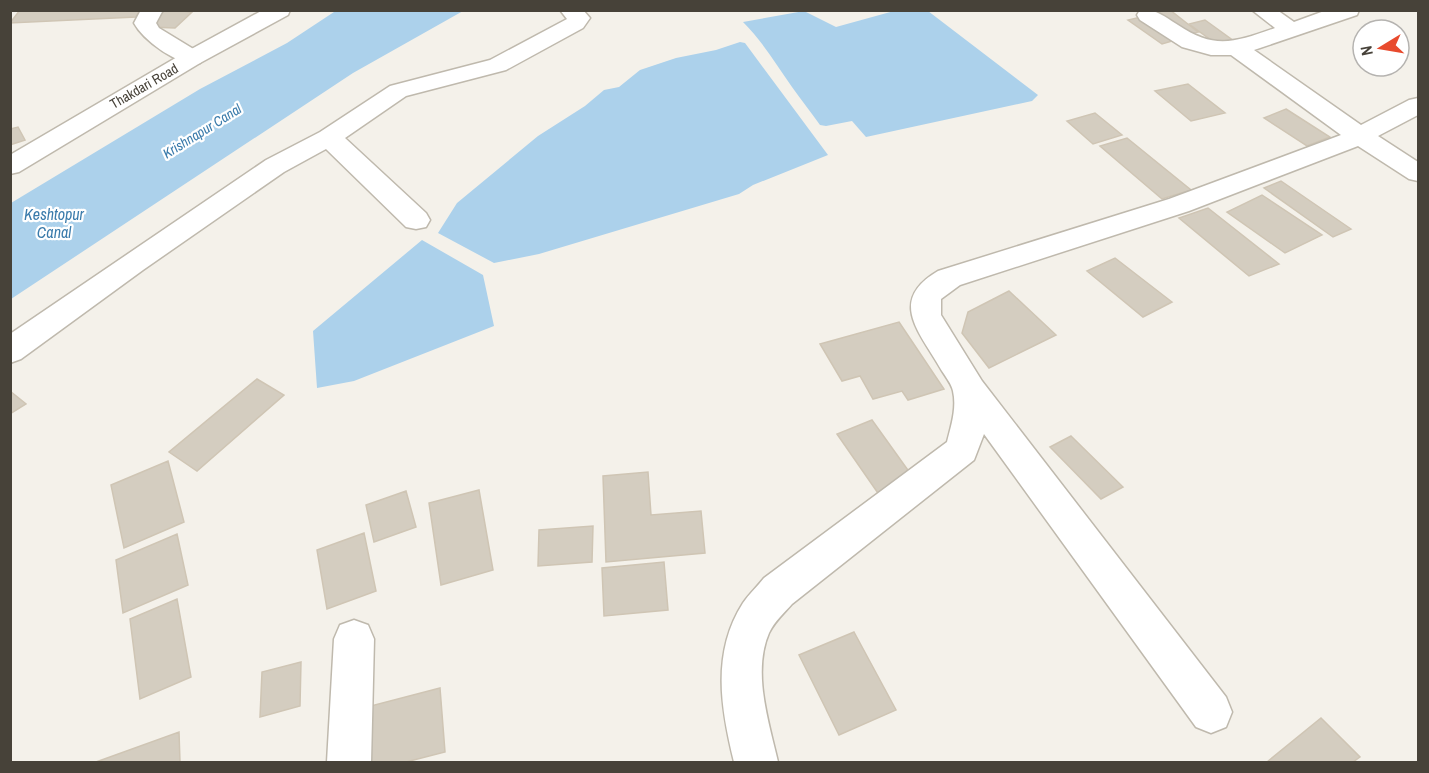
<svg xmlns="http://www.w3.org/2000/svg" width="1429" height="773" font-family="'Archivo Narrow',sans-serif">
<rect width="100%" height="100%" fill="#f4f1ea"/>
<path fill="#acd1eb" d="M337 10 463 11 353 73 11 299V203L200 89 287 43Z
M804 11 836 27 894 11H928L1038 95 1032 101 866 137 852 121 826 126 820 125C811 112 801 100 792 87 776 64 763 42 743 22Z
M740 42 745 43 828 155 753 185 739 194 539 254 494 263 438 233 457 203 538 136 585 106 604 90 619 87 640 70 676 58 716 50Z
M422 240 483 275 494 326 354 381 317 388 313 331Z"/>
<path fill="#d4cdc0" stroke="#cfc5b4" stroke-width="1.5" d="M20 10H140L136 17 10 23Z
M165 10H172L192 12 175 28 149 27Z
M1149 10H1170L1198 32 1182 35Z
M1145 16 1179 39 1162 44 1128 20Z
M1205 20 1238 44 1222 48 1189 24Z
M1188 84 1225 113 1191 121 1155 91Z
M1286 109 1330 137 1307 146 1264 118Z
M1095 113 1122 135 1093 144 1067 121Z
M18 127 25 140 10 145V129Z
M1127 138 1191 190 1162 199 1100 146Z
M1281 181 1351 229 1333 237 1264 188Z
M1262 195 1322 235 1285 253 1227 212Z
M1208 208 1279 264 1249 276 1179 218Z
M1115 258 1172 302 1143 317 1087 271Z
M1009 291 1056 335 989 368 962 333 968 312Z
M899 322 944 389 908 400 902 391 873 399 860 376 842 381 820 344Z
M257 379 284 395 197 471 169 452Z
M10 391 26 404 10 414Z
M872 420 915 480 880 496 837 434Z
M1071 436 1123 487 1101 499 1050 447Z
M168 461 184 522 124 548 111 485Z
M648 472 651 515 701 511 705 553 606 562 603 476Z
M479 490 493 570 441 585 429 503Z
M406 491 416 527 374 542 366 505Z
M593 526 592 562 538 566 539 530Z
M364 533 376 591 327 609 317 550Z
M177 534 188 585 123 613 116 560Z
M664 562 668 610 604 616 602 568Z
M177 599 191 677 140 699 130 619Z
M854 632 896 710 839 735 799 655Z
M301 662 300 706 260 717 262 672Z
M440 688 445 752 406 762H363V708Z
M1321 718 1360 757 1353 762H1267Z
M179 732 180 762H96Z"/>
<g fill="none" stroke-linecap="round" stroke-linejoin="round">
<defs>
<path id="minor" d="M141 10H163L156 23 159 28 200 53 204 58 200 63C180 68 143 40 134 23Z
M560 10H583L590 18 583 28 506 70 406 96 345 138 426 213 430 220 426 227 416 229 406 227 326 149 284 172 143 270 21 359 10 363V334L266 160 320 132 390 86 490 60 567 19Z
M1140 10C1159 10 1163 16 1178 25 1215 50 1235 42 1275 28L1252 10H1277L1294 22 1327 10H1359L1357 15 1254 50 1361 125 1409 100 1418 98V115L1378 136 1418 162V181L1409 179 1358 146 1189 211 960 285 941 299V315L982 381 1226 697 1232 712 1226 727 1211 733 1196 727 984 434 974 460 792 604C784 613 774 622 769 633 752 672 769 723 778 762H734C721 709 711 653 743 603 749 594 757 587 764 578L947 442C951 426 957 408 953 391 952 385 946 377 942 371 920 332 887 301 938 271L1169 199 1341 135 1231 55H1211L1182 47 1140 20 1137 15Z
M354 620 368 625 374 639 371 762H327L334 639 340 625Z"/>
<path id="tertiary" d="M263 10H290L288 15 200 63 19 172 10 174V155L184 53Z"/>
</defs>
<use href="#minor" stroke="#bfb9ad" stroke-width="3"/>
<use href="#tertiary" stroke="#bfb9ad" stroke-width="3"/>
<use href="#minor" fill="#fff" fill-rule="evenodd"/>
<use href="#tertiary" fill="#fff" fill-rule="evenodd"/>
</g>
<g text-anchor="middle" stroke-width="4.5" stroke-linejoin="round" paint-order="stroke">
<g font-size="14" fill="#474239" stroke="#fff">
<text transform="translate(144 86) rotate(-30)" y="5">Thakdari Road</text>
</g>
<g font-size="14" font-style="italic" fill="#3a7bab" stroke="#fff">
<text transform="translate(202 131) rotate(-32)" y="5">Krishnapur Canal</text>
</g>
<g font-size="16" font-style="italic" fill="#3a7bab" stroke="#fff">
<text x="54" y="220">Keshtopur<tspan x="54" dy="18">Canal</tspan></text>
</g>
</g>
<rect width="1429" height="773" fill="none" stroke="#474239" stroke-width="24"/>
<g transform="translate(1381 48) rotate(259)"><circle r="28" fill="#ffffff" stroke="#b5b3b0" stroke-width="1.5"/>
<path d="M0-4.5L10 22L0 15L-10 22Z" fill="#e84a2d"/>
<text y="-9" font-size="16" font-weight="bold" text-anchor="middle" fill="#474239">N</text>
</g>
</svg>
